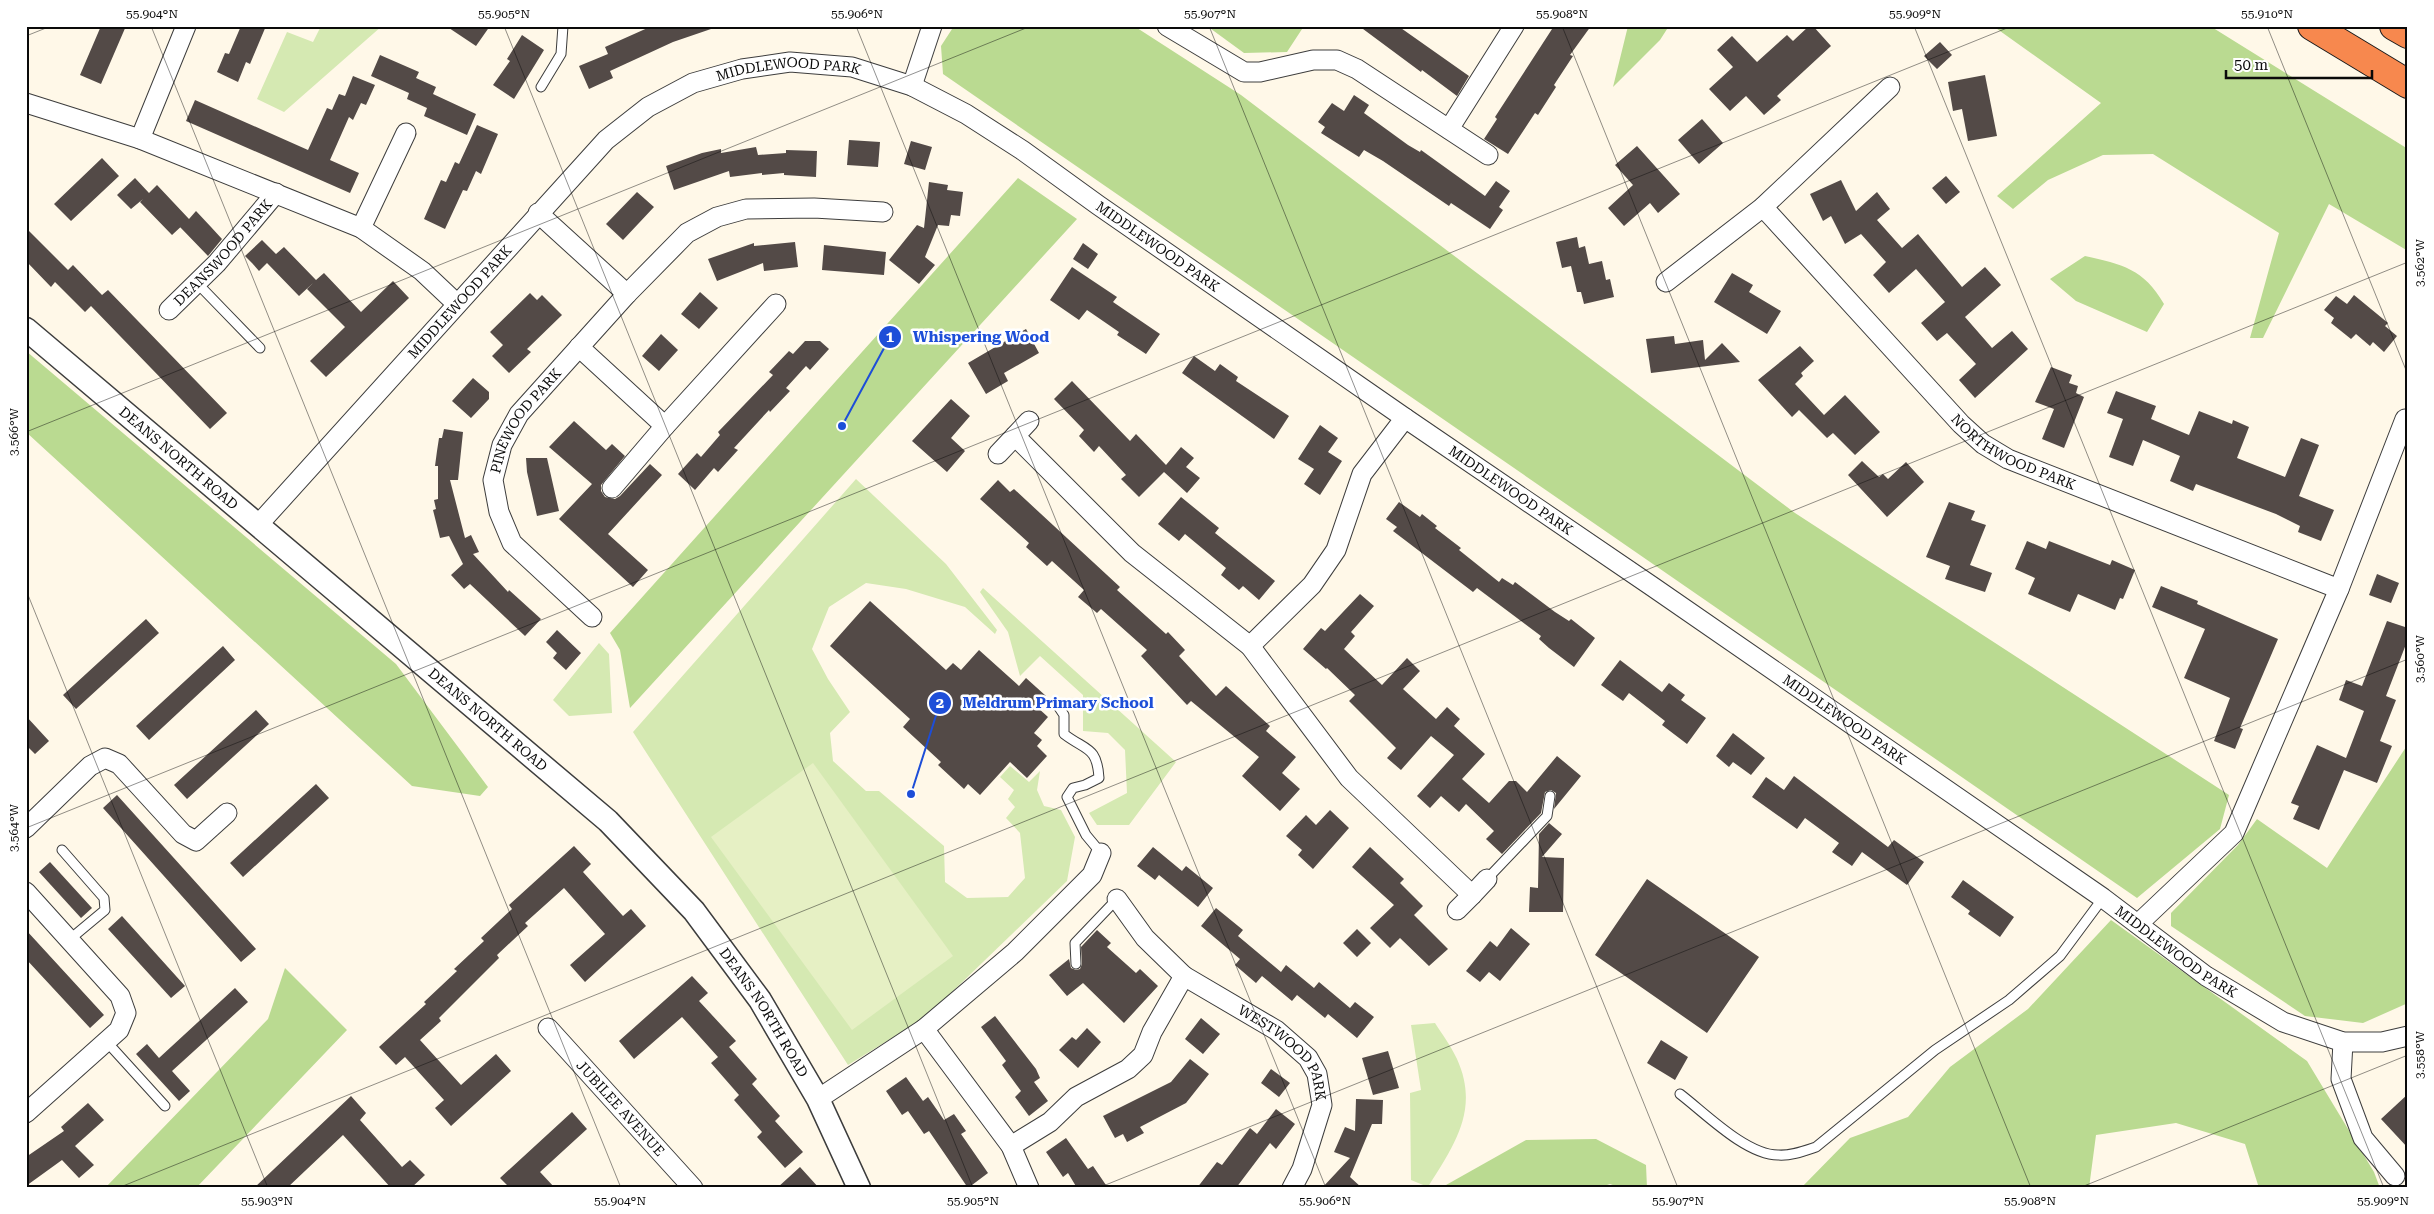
<svg xmlns="http://www.w3.org/2000/svg" width="2434" height="1214" font-family="'Roboto Serif',serif">
<rect width="100%" height="100%" fill="#fff8e8"/>
<path fill="#d5e9b2" d="M321 26H382L284 112 257 99 287 32 313 42Z
M856 479 946 564 997 630 995 634 965 607 906 589 866 583 829 607 812 649 828 679 850 712 830 733 833 761 866 791H879L944 846 945 882 967 898 1008 897 1025 878 1020 833 1006 818 1015 807 1008 799 1014 790 1000 777 1010 766 1029 782 1040 771 1037 790 1044 806 1061 810 1075 837 1067 881 926 1017 848 1065 633 732Z
M983 588 1176 762 1129 825H1097L1089 813 1127 793 1125 750 1108 733 1083 731V695L1040 656 1020 676 1008 632 980 592Z
M599 643 609 654 612 713 569 716 553 700Z
M1435 1023C1442 1034 1451 1046 1457 1059 1480 1110 1454 1145 1428 1187L1411 1180 1410 1093 1421 1090 1411 1025Z"/>
<path fill="#bada91" d="M954 26H1134L1241 95 1795 513 2229 795 2220 829 2137 898 943 74 941 46Z
M1207 26H1304L1287 52 1244 53Z
M1628 26H1669L1660 40 1613 87Z
M1993 26H2210L2408 149V251L2329 204 2263 338H2250L2279 233 2153 154 2103 155 2048 180 2013 209 1997 196 2101 103Z
M1018 178 1077 219 630 708 620 650 610 633Z
M2085 256C2122 264 2144 269 2164 304L2147 332 2076 301 2050 279Z
M26 351 396 664 488 787 480 796 412 786 26 432Z
M2408 744V1003L2363 1023 2305 1016 2171 926V913L2238 845 2257 819 2327 868Z
M2111 920 2307 1061 2374 1172 2380 1188H2259L2245 1144 2176 1123 2096 1135 2089 1188H1801L1850 1138 1908 1117 1950 1067 2028 1009Z
M285 968 347 1030 196 1188H105L268 1019Z
M1596 1139 1646 1165 1647 1188H1621L1610 1184 1598 1188H1445L1446 1185 1526 1140Z"/>
<path fill="#e6f0c4" d="M813 763 953 956 852 1030 711 837Z"/>
<path fill="#534a47" d="M101 26H126L101 84 80 75Z
M241 26H266L250 64 246 62 238 82 217 72 225 53 229 54Z
M446 26H490L476 46Z
M652 26H711V29L673 42 610 71 613 78 589 89 579 66 608 54 605 47Z
M1359 26H1398L1469 76 1457 96 1422 70 1421 72Z
M1554 26H1591L1570 55 1573 56 1554 85 1556 87 1538 115 1535 113 1508 154 1484 139 1497 119 1495 117Z
M1809 26H1813L1831 46 1777 96 1781 100 1764 115 1746 96 1730 111 1709 89 1733 67 1717 50 1732 36 1757 62 1787 35 1793 41Z
M522 35 544 50 514 99 493 85 510 61 507 59Z
M1940 42 1952 55 1937 69 1924 56Z
M380 55 419 72 416 78 436 87 433 94 476 114 467 135 424 116 427 108 407 99 409 93 371 76Z
M1985 75 1997 136 1968 141 1962 109 1953 111 1948 82Z
M353 76 375 85 366 105 361 103 353 120 349 117 330 160 359 173 350 193 186 121 195 100 308 150 327 108 332 110 339 94 345 96Z
M1354 95 1369 105 1364 113 1408 145 1420 152 1421 150 1485 196 1496 181 1510 191 1499 207 1503 210 1490 229 1451 203 1449 206 1383 161 1364 150 1359 157 1321 133 1325 127 1318 122 1332 103 1344 111Z
M1702 119 1723 143 1699 164 1678 140Z
M477 125 498 134 481 174 476 171 467 191 463 190 445 229 424 219 441 180 446 182 455 162 459 164Z
M849 140 880 142 878 167 847 165Z
M911 141 932 147 925 170 904 164Z
M1637 146 1680 194 1658 213 1650 203 1624 226 1608 208 1633 185 1615 165Z
M756 147 758 155 786 153V150L817 151 816 177 784 175V173L762 175V173L730 177 729 171 674 190 666 166 702 153 721 149V153Z
M102 158 119 176 71 221 54 204Z
M1946 176 1960 192 1946 204 1932 188Z
M135 178 149 193 157 185 189 219 196 211 211 227 222 239 208 256 180 227 186 222 172 235 140 202 143 199 131 209 117 195Z
M1841 180 1856 211 1877 192 1890 209 1877 220 1902 248 1918 234 1962 287 1985 267 2001 285 1965 317 1992 348 2012 331 2028 349 1975 398 1959 380 1976 364 1947 333 1937 341 1921 323 1945 302 1916 269 1889 293 1873 275 1886 262 1861 234 1845 244 1831 216 1823 221 1810 194Z
M929 182 948 185 947 190 963 192 960 216 951 215 949 226 938 225 925 257 935 265 919 284 889 260 917 225 924 228Z
M637 192 654 207 623 240 606 224Z
M26 228 68 270 73 265 102 295 108 290 227 413 210 429 91 306 85 312 55 282 51 287 26 261Z
M1577 237 1579 248 1585 246 1589 264 1602 261 1606 280 1610 279 1614 297 1584 304 1581 292H1577L1571 266 1562 268 1556 242Z
M262 240 276 254 284 247 316 280 324 273 361 312 393 281 409 298 326 377 310 361 345 327 307 289 313 283 299 296 267 263 259 271 252 263 245 256Z
M795 242 798 267 764 271 763 263 717 281 708 259 754 243V246Z
M1083 243 1098 254 1088 269 1073 259Z
M824 245 886 252 884 275 822 270Z
M1072 267 1117 297 1113 302 1160 334 1146 354 1117 335 1119 332 1087 310 1079 320 1050 300Z
M1732 273 1753 285 1749 292 1781 311 1767 334 1714 302Z
M700 292 718 308 699 329 681 314Z
M530 293 537 300 542 295 562 315 527 349 531 352 509 373 492 356 503 345 490 332Z
M2354 295 2388 323 2385 326 2397 336 2384 352 2373 342 2370 346 2356 334 2351 339 2331 323 2334 318 2324 310 2336 296 2347 304Z
M1026 329 1039 353 1004 373 1008 381 986 394 968 363Z
M661 334 678 350 659 371 642 356Z
M1674 336 1675 344 1703 340 1705 360 1722 343 1740 362 1651 373 1646 339Z
M805 341H820L829 349 810 370 806 366 786 388 790 391 770 412 769 410 734 448 738 450 718 472 714 468 695 490 678 474 697 453 701 457 720 435 718 432 773 375 769 372 789 351 793 354Z
M1800 346 1814 361 1801 373 1803 376 1795 384 1824 415 1845 395 1880 432 1855 455 1833 433 1827 438 1799 410 1792 417 1758 380Z
M1194 356 1215 371 1220 364 1238 377 1236 381 1289 416 1274 439 1182 373Z
M2051 367 2072 375 2069 383 2078 386 2076 393 2084 397 2064 448 2042 439 2054 409 2035 402Z
M473 378 489 392V399L471 418 452 401Z
M1072 381 1130 441 1136 434 1166 465 1181 447 1194 458 1186 467 1200 478 1187 493 1164 472 1139 497 1121 479 1126 475 1099 446 1094 452 1079 436 1084 430 1054 399Z
M2116 391 2156 406 2151 419 2189 435 2199 411 2232 424 2233 420 2249 427 2237 458 2285 477 2301 438 2319 445 2299 496 2334 510 2321 541 2298 532 2300 526 2276 514 2196 484 2193 491 2170 481 2180 456 2143 440 2133 466 2109 457 2123 419 2107 413Z
M951 399 970 416 951 438 965 451 947 472 912 441Z
M574 421 606 450 612 444 625 456 601 485V491L605 497 615 499 620 496 650 464 662 475 608 534 648 570 633 587 559 519 592 484 549 447Z
M1320 425 1338 438 1328 452 1342 461 1320 495 1304 484 1314 469 1298 459Z
M444 429 463 432 458 480H450L465 538 471 535 479 552 473 554 508 592 509 590 541 619 525 636 470 584 464 589 451 575 463 564 449 536 440 538 433 510 436 509 434 500 438 499V466H435L437 451 439 438H442Z
M526 458H547L559 511 537 516 527 472Z
M1862 461 1879 477 1883 474 1888 479 1906 462 1924 482 1887 517 1848 475Z
M998 480 1010 492 1014 489 1120 587 1117 590 1166 634 1168 632 1185 650 1179 656 1216 696 1226 686 1270 726 1266 731 1296 757 1282 773 1300 789 1280 811 1242 776 1259 757 1191 701 1187 705 1141 656 1147 650 1101 609 1097 613 1078 597 1084 590 1052 561 1047 566 1026 547 1029 543 980 499Z
M1181 497 1219 528 1215 533 1275 581 1259 600 1243 586 1239 590 1221 575 1226 568 1185 534 1179 541 1158 524Z
M1399 502 1420 517 1422 514 1437 526 1435 528 1461 548 1459 550 1499 582 1502 578 1513 585 1515 582 1555 612 1569 621 1571 619 1595 638 1574 667 1549 648 1539 639 1541 636 1477 588 1473 592 1393 531 1397 527 1386 519Z
M1949 502 1975 511 1971 520 1986 525 1970 565 1992 573 1985 592 1945 579 1950 566 1926 557Z
M2027 541 2046 549 2049 541 2110 565 2112 560 2135 570 2123 599 2120 598 2115 610 2078 594 2070 612 2028 594 2035 578 2015 569Z
M2377 574 2399 583 2391 603 2369 595Z
M2161 586 2198 601 2197 604 2278 639 2240 728 2243 729 2235 749 2214 741 2230 698 2184 678 2205 629 2152 607Z
M1360 594 1374 606 1351 632 1355 636 1344 649 1382 685 1407 658 1420 671 1403 689 1436 719 1447 707 1460 719 1454 726 1485 754 1462 779 1489 803 1509 781H1516L1527 792 1557 756 1581 776 1554 809 1556 793 1551 790 1545 792 1541 813 1502 854 1486 839 1494 831 1466 804 1459 812 1441 796 1430 808 1417 796 1454 755 1431 736 1401 770 1387 758 1396 748 1349 701 1355 695 1327 668 1326 669 1303 649 1321 628 1325 631Z
M870 601 946 670 953 663 961 670 979 650 1019 686 1026 678 1046 696 1037 707 1048 717 1034 733 1042 740 1037 746 1047 756 1027 778 1010 762 980 795 968 784 964 789 938 765 941 762 903 727 910 719 830 646Z
M146 619 159 633 76 709 63 695Z
M2387 621 2408 628V639L2386 696 2396 700 2380 741 2392 746 2377 783 2344 770 2319 830 2293 819 2299 806 2291 803 2317 745 2346 758 2364 711 2339 700 2346 680 2362 686Z
M557 630 581 653 566 670 553 658 557 653 546 642Z
M223 646 235 660 149 740 136 726Z
M1620 660 1662 692 1669 683 1685 695 1681 700 1706 718 1687 744 1662 725 1665 721 1629 693 1623 701 1601 685Z
M256 710 269 724 187 799 174 785Z
M26 716 49 741 35 754 26 745Z
M1733 733 1765 758 1751 775 1733 762 1729 767 1716 756Z
M1794 776 1888 847 1894 840 1924 862 1907 885 1862 852 1852 866 1832 852 1839 843 1805 818 1797 829 1752 797 1766 777 1784 790Z
M316 784 329 798 243 877 230 863Z
M117 795 256 949 241 962 103 808Z
M1330 810 1349 828 1313 869 1298 855 1302 850 1286 836 1306 815 1316 825Z
M1549 823 1562 834 1542 857 1564 858 1563 912H1529L1530 887 1538 888 1539 834Z
M574 846 591 864 583 872 623 916 631 909 646 926 585 982 570 965 605 934 564 888 525 923 528 926 497 955 499 958 439 1018 441 1021 420 1040 461 1085 496 1054 511 1071 451 1126 435 1108 444 1100 424 1078 405 1057 396 1065 379 1047 426 1004 424 1002 457 971 454 969 484 941 481 938 512 909 509 905Z
M1153 847 1182 871 1186 866 1213 888 1198 907 1159 875 1155 880 1137 866Z
M1370 847 1404 879 1400 883 1423 906 1414 915 1448 949 1429 966 1400 938 1390 948 1370 928 1394 905 1352 867Z
M50 862 92 908 81 918 39 872Z
M1647 879 1759 957 1707 1033 1595 955Z
M1963 880 2014 917 2000 937 1968 914 1970 911 1951 897Z
M1216 908 1243 930 1238 936 1281 972 1286 965 1314 988 1319 982 1350 1008 1355 1002 1374 1017 1357 1038 1328 1014 1325 1018 1297 995 1292 1001 1262 976 1256 983 1235 965 1240 959 1201 926Z
M122 916 185 986 171 998 108 929Z
M1511 928 1530 944 1500 981 1489 972 1480 982 1466 971 1490 941 1497 947Z
M1357 929 1371 943 1357 957 1343 943Z
M26 930 104 1015 90 1028 26 959Z
M1097 930 1111 943 1107 947 1136 973 1140 969 1158 986 1124 1023 1083 983 1067 996 1049 975 1069 959 1071 968 1076 970 1080 969 1082 964 1081 947Z
M692 976 708 993 699 1001 736 1041 729 1047 757 1079 752 1084 780 1116 775 1121 803 1152 785 1168 757 1137 762 1132 734 1100 739 1095 711 1063 718 1057 682 1017 634 1059 619 1041Z
M235 988 248 1002 172 1071 190 1091 179 1101 136 1054 147 1044 159 1058Z
M995 1016 1036 1069 1040 1078 1034 1082 1048 1101 1029 1116 1015 1097 1021 1091 1002 1065 1006 1061 981 1027Z
M1201 1018 1220 1034 1203 1054 1185 1039Z
M1087 1028 1101 1042 1078 1068 1059 1050 1072 1037 1076 1040Z
M1661 1040 1688 1057 1675 1080 1647 1063Z
M1388 1051 1399 1088 1373 1095 1362 1058Z
M1190 1059 1209 1074 1186 1103 1140 1127 1144 1133 1127 1142 1123 1134 1115 1138 1103 1116 1171 1082Z
M1271 1069 1290 1083 1279 1097 1261 1083Z
M906 1077 923 1101 928 1097 944 1120 954 1114 966 1131 961 1134 988 1173 968 1188 929 1131 924 1134 908 1111 902 1115 886 1091Z
M2408 1094V1148L2381 1119Z
M351 1096 366 1113 360 1120 402 1167 410 1160 425 1175 411 1188H391L343 1135 287 1188H254Z
M1356 1099 1383 1100 1382 1124H1372L1350 1177 1362 1188H1322L1350 1158 1334 1152 1345 1127 1355 1131Z
M88 1103 104 1120 75 1146 94 1165 79 1178 62 1160 26 1186V1157L64 1131 61 1127Z
M1276 1109 1295 1124 1276 1149 1270 1143 1236 1188H1197L1217 1162 1222 1165 1250 1128 1257 1134Z
M572 1112 587 1129 540 1172 555 1188H510L500 1178Z
M1066 1138 1088 1169 1093 1166 1108 1188H1077L1068 1173 1063 1177 1046 1152Z
M800 1167 819 1188H777Z"/>
<g fill="none" stroke-linecap="round" stroke-linejoin="round">
<defs>
<path id="service" d="M541 87 561 54 563 26
M197 283 260 348
M1056 703 1064 715V734C1086 751 1097 746 1099 778L1085 785 1073 788 1067 797 1086 835 1101 853
M62 850 104 898 105 910 69 940
M1487 879 1547 816 1550 796
M1076 964 1075 943 1117 899
M106 1041 165 1106
M1680 1094C1705 1113 1746 1155 1778 1155 1791 1156 1804 1151 1816 1147L1935 1050 2009 1000 2060 956 2103 898"/>
<g id="minor">
<path d="M1167 26 1244 72H1260L1313 60H1337L1357 69 1488 155"/>
<path d="M912 86 932 26"/>
<path d="M26 103 140 139 361 228 422 271 457 304"/>
<path d="M1449 129 1514 26"/>
<path d="M140 139 186 26"/>
<path id="s1" d="M1763 207 1961 424 1983 444 2008 459 2339 589"/>
<path d="M538 213 627 294"/>
<path d="M361 228 406 133"/>
<path d="M1666 282 1763 207 1890 87"/>
<path id="s2" d="M169 310 217 263 276 193"/>
<path d="M579 347 665 426"/>
<path d="M1029 421 1015 436 1132 553 1250 646 1349 778 1472 895 1457 910"/>
<path d="M998 454 1015 436"/>
<path d="M612 488 665 426 776 304"/>
<path id="s3" d="M258 525 606 140 648 107 693 83 742 69 790 62 852 67 912 86 966 114 1022 150 1098 205 1405 418 1653 587 2103 898 2206 976 2283 1022 2343 1042H2382L2408 1036"/>
<path id="s4" d="M592 617 512 543 499 512 493 480 502 445 519 414 627 294 687 233 717 217 746 209 814 208 883 212"/>
<path d="M1250 646 1312 585 1336 550 1362 474 1405 418"/>
<path d="M26 828 90 766 105 758 119 764 183 834 196 841 227 813"/>
<path d="M26 892 120 996 126 1013 119 1030 26 1113"/>
<path d="M1472 895 1487 879"/>
<path d="M1117 899 1145 938 1184 976"/>
<path d="M2138 924 2234 833 2339 589 2405 419"/>
<path id="s5" d="M548 1028 693 1188"/>
<path d="M924 1029 1011 1146 1029 1188"/>
<path d="M2343 1042 2341 1079 2363 1138 2395 1176"/>
<path d="M818 1099 924 1029 1015 952 1092 875 1101 853"/>
<path id="s6" d="M1011 1146 1050 1122 1076 1097 1128 1069 1143 1055 1152 1032 1184 976 1276 1030 1308 1058 1317 1074 1322 1105 1302 1169 1292 1188"/>
</g>
<g id="tertiary">
<path id="s7" d="M26 329 608 821 694 911 760 1000 818 1099 859 1188"/>
</g>
<path id="motorway" d="M2312 26 2408 84
M2394 26 2408 34"/>
</defs>
<use href="#service" stroke="#3d3d3d" stroke-width="11"/>
<use href="#minor" stroke="#3d3d3d" stroke-width="21"/>
<use href="#tertiary" stroke="#3d3d3d" stroke-width="25"/>
<use href="#motorway" stroke="#1b1b1b" stroke-width="30"/>
<use href="#service" stroke="#fff" stroke-width="9"/>
<use href="#minor" stroke="#fff" stroke-width="19"/>
<use href="#tertiary" stroke="#fff" stroke-width="22"/>
<use href="#motorway" stroke="#f7884e" stroke-width="28"/>
</g>
<path fill="none" stroke="#0a0a0a" stroke-width="1" stroke-opacity="0.45" d="M151 26 621 1188M504 26 973 1188M856 26 1326 1188M1209 26 1678 1188M1562 26 2031 1188M1914 26 2384 1188M2267 26 2408 375M26 36 51 26M26 432 1031 26M26 590 268 1188M26 828 2012 26M118 1188 2408 262M1098 1188 2408 659M2079 1188 2408 1055"/>
<g text-anchor="middle" stroke-width="5" stroke-linejoin="round" paint-order="stroke">
<g font-size="14" fill="#0a0a0a" stroke="#fff">
<text dy="5" stroke="none"><textPath href="#s3" startOffset="721">MIDDLEWOOD PARK</textPath></text>
<text dy="5" stroke="none"><textPath href="#s3" startOffset="1142">MIDDLEWOOD PARK</textPath></text>
<text dy="5" stroke="none"><textPath href="#s2" startOffset="79">DEANSWOOD PARK</textPath></text>
<text dy="5" stroke="none"><textPath href="#s3" startOffset="301">MIDDLEWOOD PARK</textPath></text>
<text dy="5" stroke="none"><textPath href="#s4" startOffset="244">PINEWOOD PARK</textPath></text>
<text dy="5" stroke="none"><textPath href="#s1" startOffset="354">NORTHWOOD PARK</textPath></text>
<text dy="5" stroke="none"><textPath href="#s7" startOffset="200">DEANS NORTH ROAD</textPath></text>
<text dy="5" stroke="none"><textPath href="#s3" startOffset="1571">MIDDLEWOOD PARK</textPath></text>
<text dy="5" stroke="none"><textPath href="#s7" startOffset="605">DEANS NORTH ROAD</textPath></text>
<text dy="5" stroke="none"><textPath href="#s3" startOffset="1976">MIDDLEWOOD PARK</textPath></text>
<text dy="5" stroke="none"><textPath href="#s3" startOffset="2381">MIDDLEWOOD PARK</textPath></text>
<text dy="5" stroke="none"><textPath href="#s7" startOffset="1010">DEANS NORTH ROAD</textPath></text>
<text dy="5" stroke="none"><textPath href="#s6" startOffset="380">WESTWOOD PARK</textPath></text>
<text dy="5" stroke="none"><textPath href="#s5" startOffset="108">JUBILEE AVENUE</textPath></text>
</g>
</g>
<path fill="none" stroke="#1d4ed8" stroke-width="2" d="M842 426L890 337M911 794L940 703"/>
<g fill="#1d4ed8" stroke="#fff" stroke-width="2">
<circle cx="842" cy="426" r="5"/>
<circle cx="911" cy="794" r="5"/>
<circle cx="890" cy="337" r="12"/>
<circle cx="940" cy="703" r="12"/>
</g>
<g font-size="15" text-anchor="middle" font-weight="bold" fill="#fff">
<text x="890" y="342">1</text>
<text x="940" y="708">2</text>
</g>
<g font-size="15" text-anchor="middle" font-weight="bold" fill="#1d4ed8" stroke="#fff" stroke-width="5" stroke-linejoin="round" paint-order="stroke">
<text x="981" y="342">Whispering Wood</text>
<text x="1058" y="708">Meldrum Primary School</text>
</g>
<rect width="2434" height="1214" fill="none" stroke="#ffffff" stroke-width="55"/>
<path d="M2226 70v8h146v-8" fill="none" stroke="#0a0a0a" stroke-width="2.5"/>
<text x="2234" y="70" font-size="15" fill="#0a0a0a" stroke="#ffffff" stroke-width="4" paint-order="stroke">50 m</text>
<rect x="28" y="28" width="2378" height="1158" fill="none" stroke="#0a0a0a" stroke-width="2"/>
<g font-size="12" text-anchor="middle" fill="#0a0a0a">
<text x="152" y="18">55.904°N</text>
<text x="504" y="18">55.905°N</text>
<text x="857" y="18">55.906°N</text>
<text x="1210" y="18">55.907°N</text>
<text x="1562" y="18">55.908°N</text>
<text x="1915" y="18">55.909°N</text>
<text x="2267" y="18">55.910°N</text>
<text transform="translate(2420 263) rotate(-90)" y="4">3.562°W</text>
<text transform="translate(14 432) rotate(-90)" y="4">3.566°W</text>
<text transform="translate(2420 659) rotate(-90)" y="4">3.560°W</text>
<text transform="translate(14 828) rotate(-90)" y="4">3.564°W</text>
<text transform="translate(2420 1055) rotate(-90)" y="4">3.558°W</text>
<text x="267" y="1205">55.903°N</text>
<text x="620" y="1205">55.904°N</text>
<text x="973" y="1205">55.905°N</text>
<text x="1325" y="1205">55.906°N</text>
<text x="1678" y="1205">55.907°N</text>
<text x="2030" y="1205">55.908°N</text>
<text x="2383" y="1205">55.909°N</text>
</g>
</svg>
